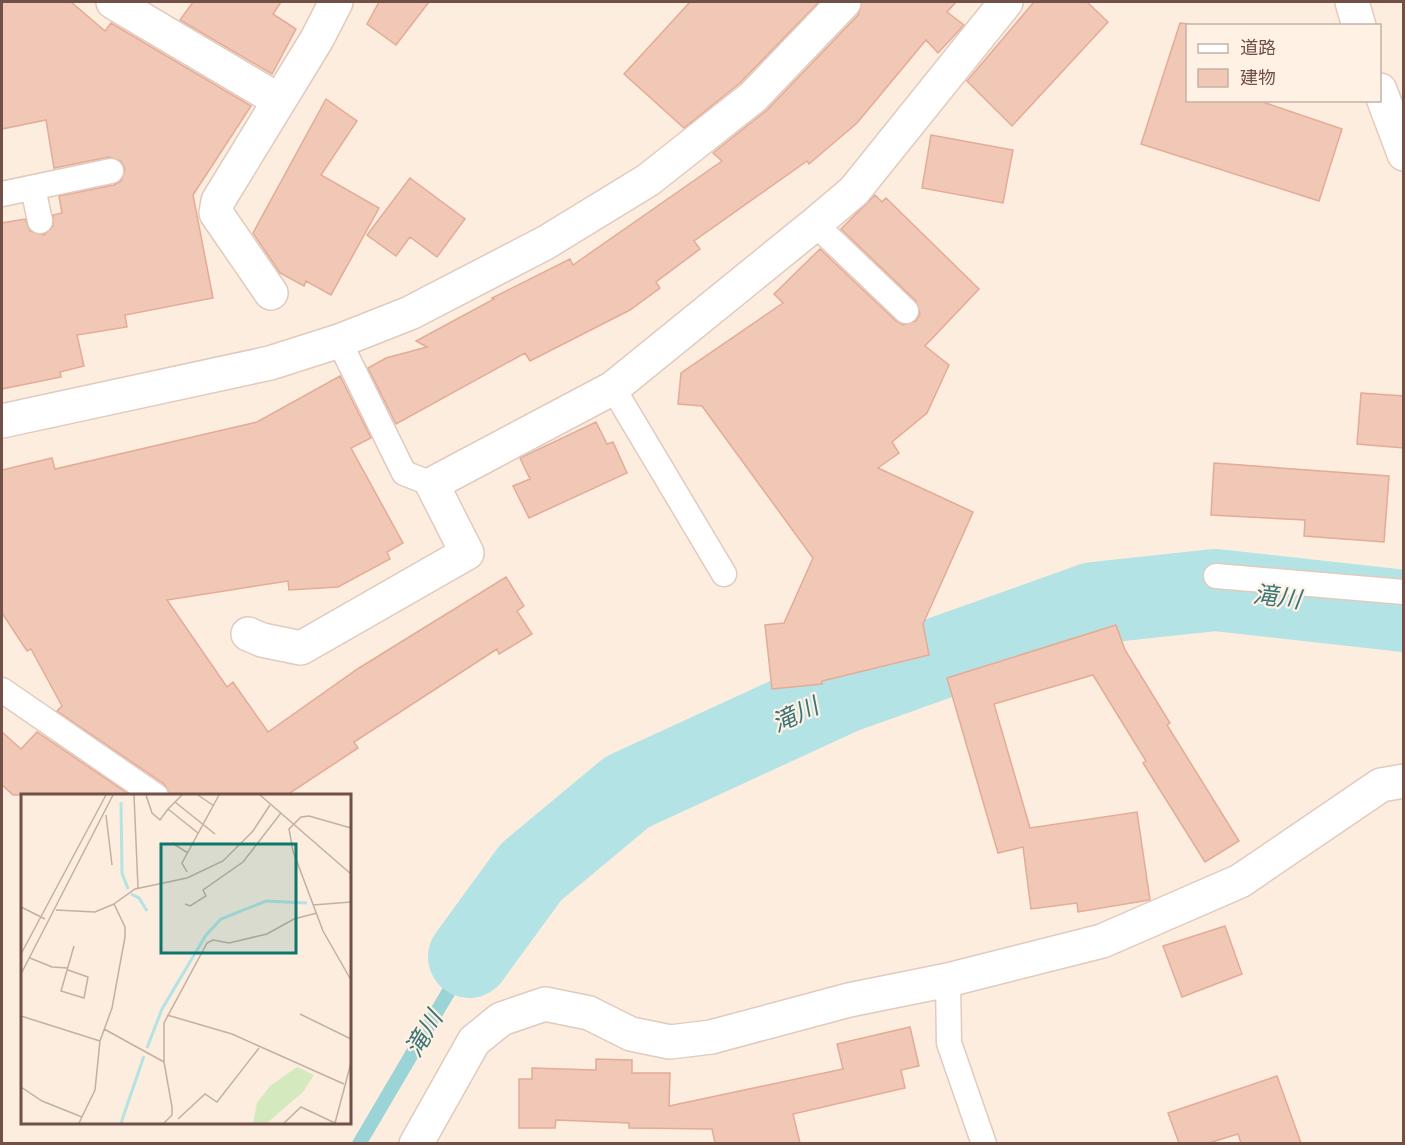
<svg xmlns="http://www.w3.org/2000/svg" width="1405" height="1145" font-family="'Exo 2','Noto Sans JP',sans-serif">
<rect width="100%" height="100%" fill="#fcedde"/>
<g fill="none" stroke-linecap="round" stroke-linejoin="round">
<path stroke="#9ad4d6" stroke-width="14" d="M359 1144 469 957"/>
<path stroke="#b4e3e5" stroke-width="82" d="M469 957 531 872 627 792 844 692 1094 603 1215 590 1404 611"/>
</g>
<path fill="#f1c7b6" stroke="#e4ab97" stroke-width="1.5" d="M2 2H71L105 31 111 23 251 106 193 195 213 298 125 315 127 327 77 335 84 366 60 372 61 377 2 389V223L25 219 30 231 44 235 53 226V215L62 213 59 196 114 185 121 181 125 169 121 161 109 157 54 168 46 120 2 129Z
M193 2H281L273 14 296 29 272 74 180 20Z
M379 2H429L396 45 367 24Z
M690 2H819L740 83 684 128 624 74Z
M862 2H956L947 12 964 25 938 53 926 40 857 123 809 164 807 161 694 241 700 249 656 282 660 288 630 310 530 361 525 353 396 424 368 368 386 358 427 347 416 341 494 299 492 298 570 259 573 265 722 161 713 153 767 110 858 15Z
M1034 2H1087L1108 22 1012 126 967 81Z
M1180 23 1188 24V100H1257L1342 129 1319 201 1141 144Z
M326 99 357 121 321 175 379 208 331 295 306 281 304 286 280 273 253 233Z
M931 135 1013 150 1003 203 922 188Z
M410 178 465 219 437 257 410 237 396 256 367 235Z
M875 195 882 202 886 198 979 289 925 346 949 365 927 413 892 442 899 453 878 468 973 512 923 624 929 655 822 681V684L772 689 765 625 784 623 813 558 702 406 678 404 681 373 783 303 774 294 820 249 896 321 903 325 916 321 920 314 916 301 841 229Z
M340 376 371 438 351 448 403 543 387 552 390 559 338 587 289 590 288 581 167 600 227 687 233 682 268 732 359 668 506 577 524 606 517 611 532 634 499 654 497 649 354 742 358 748 287 795H170L164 784 57 711 62 706 31 649 27 651 2 613V470L52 458 55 469 257 422Z
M1361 393 1404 396V448L1357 444Z
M596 422 607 444 613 442 627 473 529 518 513 486 530 479 520 458Z
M1214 463 1389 476 1384 542 1304 536 1305 520 1211 515Z
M1116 625 1125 650 1170 723 1167 725 1239 841 1205 862 1143 763 1146 761 1093 675 994 704 1030 828 1137 812 1150 900 1078 912 1077 903 1031 909 1023 847 998 853 947 678Z
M2 732 21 749 37 732 130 795H13L2 785Z
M1225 926 1242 974 1182 997 1163 946Z
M910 1027 919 1066 901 1070 905 1088 793 1114 800 1143H715L712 1129 629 1128V1123L556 1120 555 1128H519V1079H532V1068L596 1070V1059L632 1060V1073H670L669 1106 843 1069 837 1044Z
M1277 1076 1301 1143H1241L1238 1134 1209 1143H1179L1168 1113Z"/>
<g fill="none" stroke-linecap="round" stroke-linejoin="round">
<defs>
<path id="lane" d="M33 188 40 221
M2 194 111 171
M815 224 906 311
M339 341 404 473 432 484
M613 388 724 574
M1216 576 1404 592
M2 690 156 796
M948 980 949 1043 984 1144"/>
<path id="street" d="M113 2 278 100
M271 293 216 213 218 201 317 39 336 2
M2 421 270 363 339 341 410 313 545 243 648 180 753 97 844 2
M248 634 262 640 301 648 467 553 432 484 613 388 815 224 854 191 1006 2
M416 1144 474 1041 501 1019 545 1004 589 1013 631 1034 670 1042 711 1037 849 1000 948 980 1102 941 1240 881 1381 785 1404 781"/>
<path id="secondary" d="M1352 2 1359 26
M1380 90 1404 154"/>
</defs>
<use href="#lane" stroke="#e1cabe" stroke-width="27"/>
<use href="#street" stroke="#e1cabe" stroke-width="36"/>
<use href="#secondary" stroke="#e7cabb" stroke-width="36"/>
<use href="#lane" stroke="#fff" stroke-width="24"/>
<use href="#street" stroke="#fff" stroke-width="33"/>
<use href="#secondary" stroke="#fff" stroke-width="33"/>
</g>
<g text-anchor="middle" stroke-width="4.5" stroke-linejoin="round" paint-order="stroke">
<g font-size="24" font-style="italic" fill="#3b7578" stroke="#fff1e4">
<text transform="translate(1277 597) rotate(7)" y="8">滝川</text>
<text transform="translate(795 715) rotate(-25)" y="8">滝川</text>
<text transform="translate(424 1034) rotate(-59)" y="8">滝川</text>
</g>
</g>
<g transform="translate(21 794)">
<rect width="330" height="330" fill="#fcedde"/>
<path d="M276 273 293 281 282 298 246 329H232L236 309 249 292Z" fill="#d4e9be"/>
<path fill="none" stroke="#b4e3e5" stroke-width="3" d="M100 8 101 79 107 95M110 100 118 104 126 117M185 141 200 125 245 107 286 109M126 254 141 215 185 141M100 329 123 262"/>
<path fill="none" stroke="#c4afa2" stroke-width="1.5" d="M113 1 117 94M125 1 131 19 139 26 147 15 177 39M177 1 193 12M239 1 330 80M154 8 194 40M147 15 161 1M85 21 91 71M330 34 288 22 280 23 268 35 272 57 302 137 330 186M151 49 167 59M166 78 161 69 198 1M164 110 169 112 185 102 182 96 222 68 260 19M292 111 330 108M0 113 24 125M35 116 74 118 93 110M0 160 85 1M9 164 31 173 47 174M47 176 67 183 63 204 40 197 53 152M0 180 92 1M279 220 330 245M146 221 211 240 323 290M0 222 79 247M83 235 143 268M0 293 21 307 61 323M157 325 184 300 196 308 238 254M58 329 74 296 79 247 91 214 104 143V133L93 110 114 95 166 84 202 67 232 37 249 11M143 329 151 321V313L143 268V229L186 149 192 146 208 149 246 140 273 125 296 119M263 329 280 313 314 329M314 329 330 269"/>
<path fill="#0f766e" fill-opacity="0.15" stroke="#0f766e" stroke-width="3" d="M140 50H275V159H140Z"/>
<rect width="330" height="330" fill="none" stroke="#715147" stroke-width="3"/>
</g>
<rect width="1405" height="1145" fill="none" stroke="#715147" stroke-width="6"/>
<rect x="1186" y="24" width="195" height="78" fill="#fff1e4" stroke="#c6b1a5" stroke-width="1.5"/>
<rect x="1198" y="44" width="30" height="9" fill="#ffffff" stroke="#c6b1a5" stroke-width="1.5"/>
<text x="1240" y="54" font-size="18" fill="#715147">道路</text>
<rect x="1198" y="69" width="30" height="18" fill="#f1c7b6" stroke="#c6b1a5" stroke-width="1.5"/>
<text x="1240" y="84" font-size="18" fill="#715147">建物</text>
</svg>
